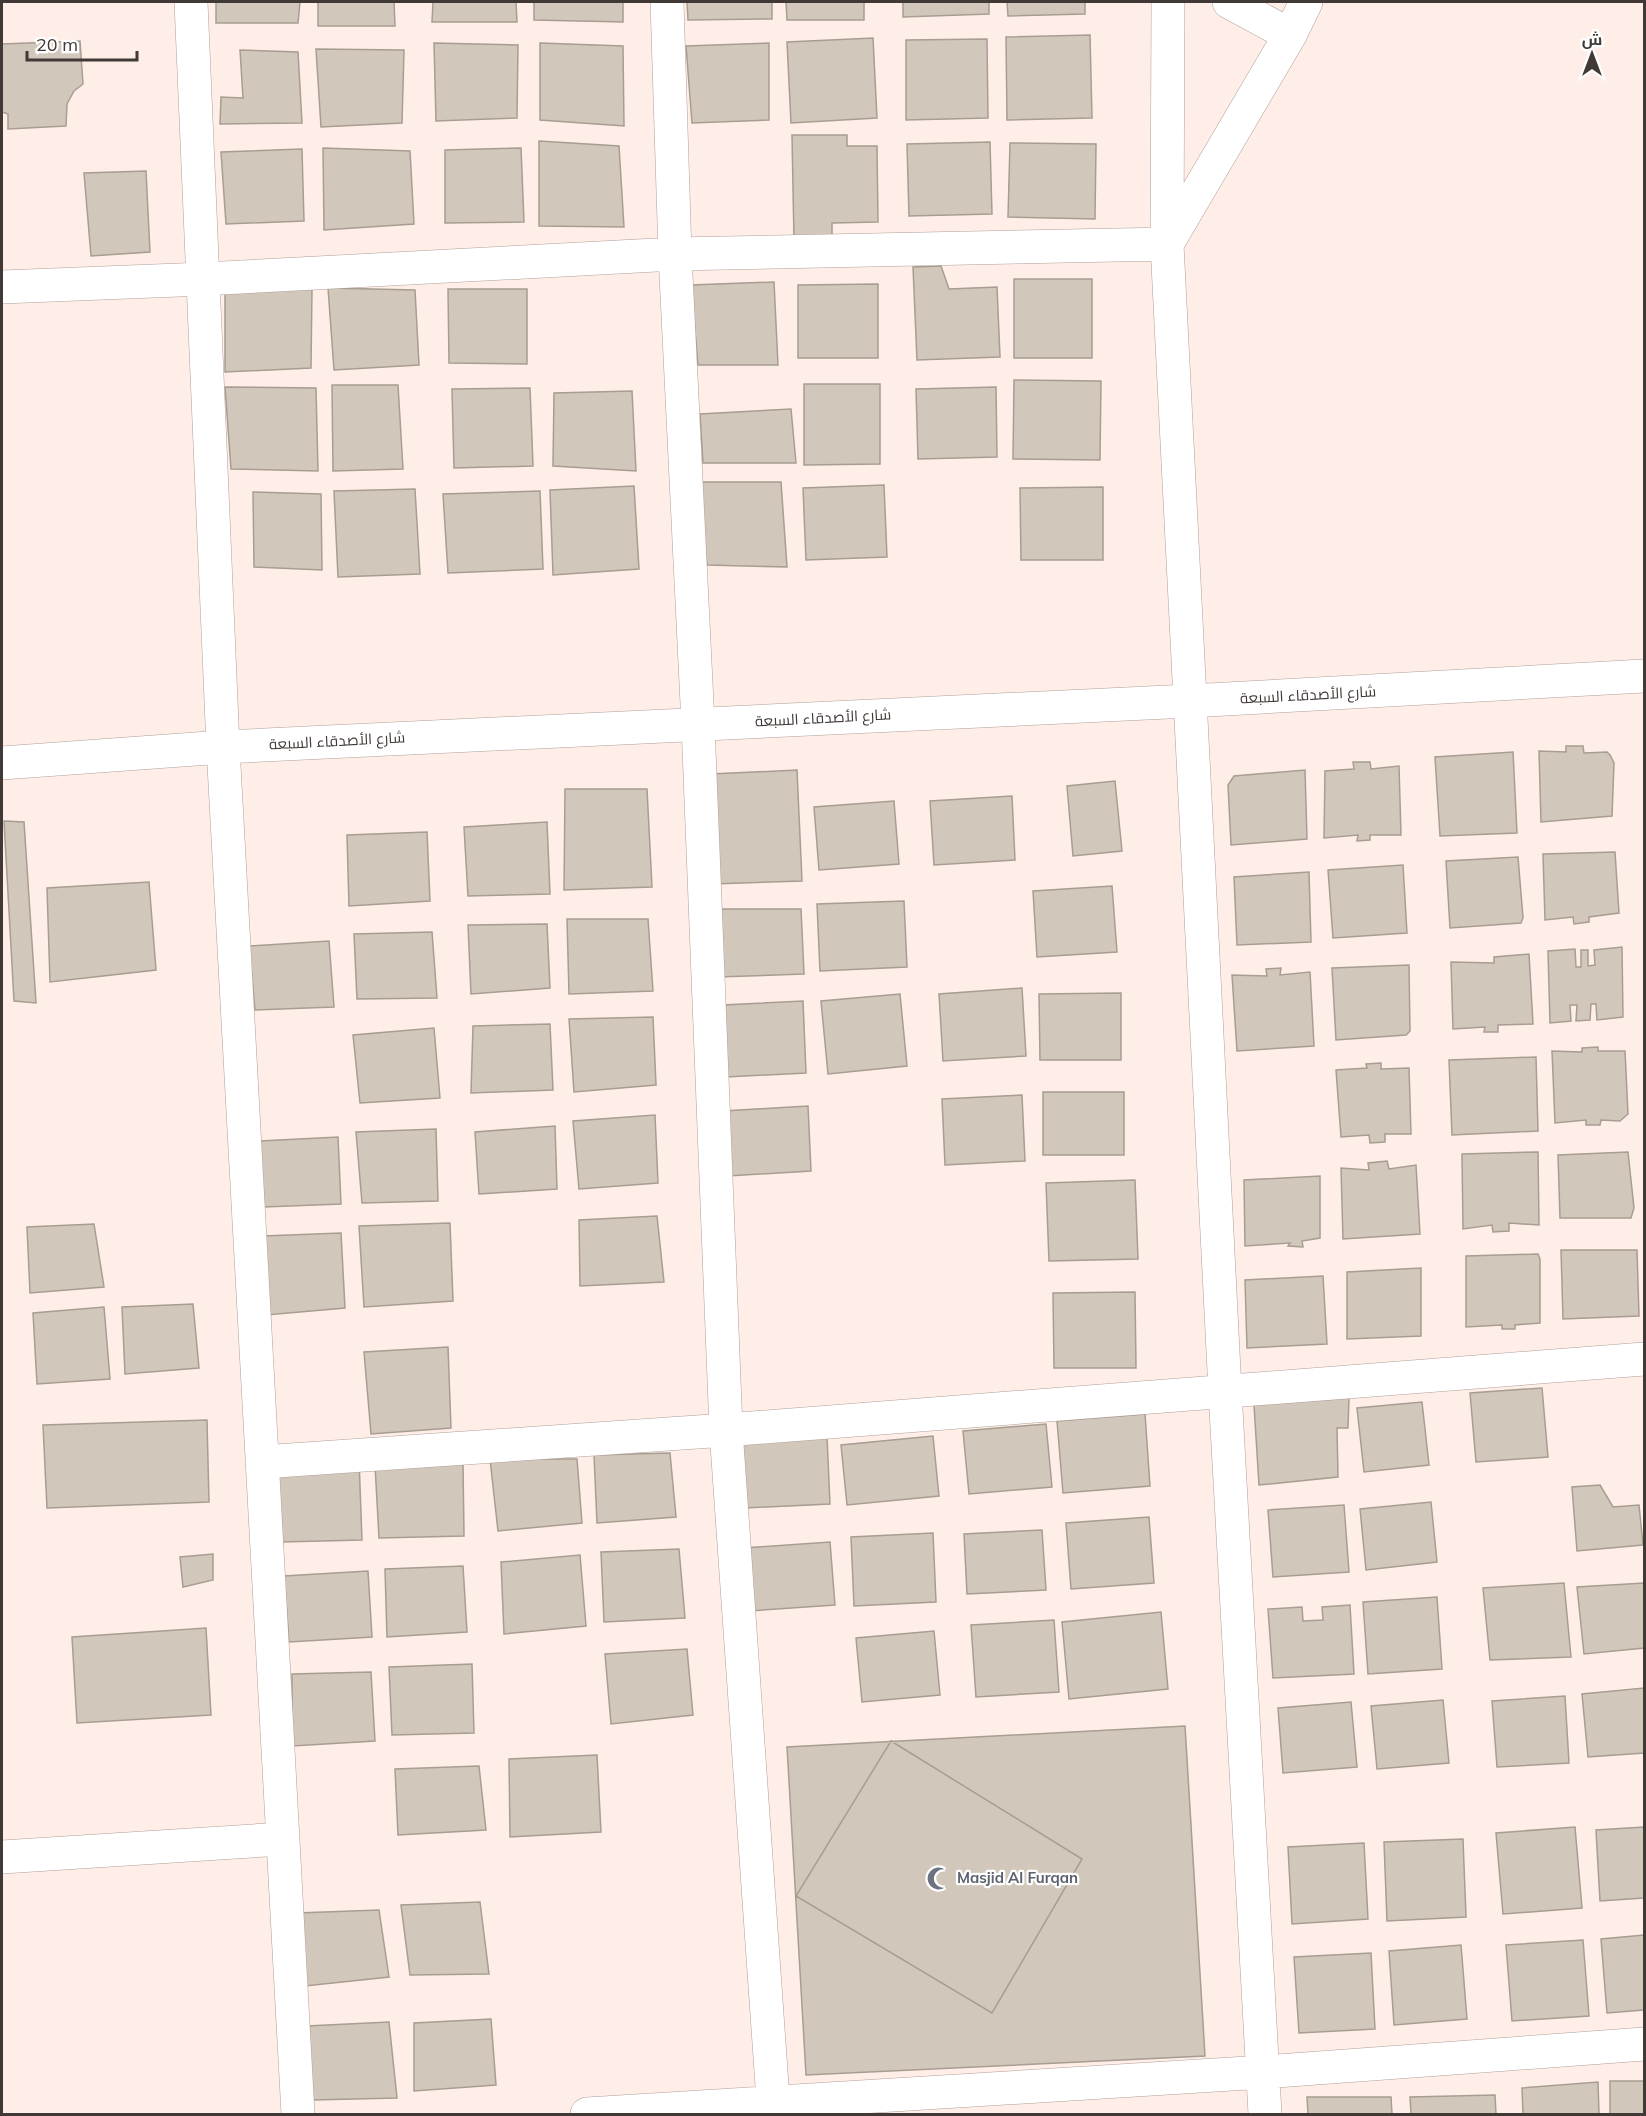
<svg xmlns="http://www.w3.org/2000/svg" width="1646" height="2116" font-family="Mulish,Cairo,sans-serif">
<rect width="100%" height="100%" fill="#ffeee7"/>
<path fill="#d2c7bb" stroke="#a79d91" stroke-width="1.5" d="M216 2H300L298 23H216Z
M318 2H394L395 26H318Z
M433 2H516L517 22H432Z
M534 2H623V22L534 20Z
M687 2H772V19L688 20Z
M786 2H864V20H787Z
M903 2H989V14L903 17Z
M1007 2H1085V14L1008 16Z
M1090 35 1092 118 1007 120 1006 37Z
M873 38 877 118 791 123 787 42Z
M987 39 988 118 906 120V40Z
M80 41 83 84 74 91 67 104 66 126 8 129V114L2 112V44Z
M434 43 518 45 517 118 436 121Z
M540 43 623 46 624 126 540 120Z
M769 43V120L692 123 686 46Z
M316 49 404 50 402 123 321 127Z
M240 50 298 52 302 123 220 124 221 97 243 98Z
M792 135H847V146H877L878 222 832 223V241H794Z
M539 141 619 146 624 227 539 226Z
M990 142 992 214 909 216 907 144Z
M1010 143 1096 144 1095 219 1008 217Z
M323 148 410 151 414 224 324 230Z
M521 148 524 222 445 223V150Z
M302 149 304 221 226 224 221 152Z
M146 171 150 252 91 256 84 173Z
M941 266 949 289 997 287 1000 357 917 360 913 267Z
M1014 279H1092V358H1014Z
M774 282 778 365H698L691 285Z
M878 284V358H798V285Z
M225 288 312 289 311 368 225 372Z
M328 288 415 290 419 365 334 370Z
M448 289H527V364L449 363Z
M1014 380 1101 381 1100 460 1013 459Z
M804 384H880V464L804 465Z
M332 385H398L403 469 333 471Z
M225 387 316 388 318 471 231 469Z
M996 387 997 457 918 459 916 389Z
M530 388 533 466 454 468 452 389Z
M632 391 636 471 553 466 554 393Z
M791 409 796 463H703L700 414Z
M698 482H781L787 567 707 565Z
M884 485 887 557 806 560 803 488Z
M634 486 639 569 553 575 550 490Z
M1103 487V560H1021L1020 488Z
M415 489 420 574 338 577 334 491Z
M540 491 543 569 448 573 443 494Z
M253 492 321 494 322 570 254 567Z
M1566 746H1583L1584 753 1607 752 1610 755 1614 763 1612 816 1541 822 1539 751 1566 752Z
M1513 752 1517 833 1440 836 1435 757Z
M1353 762H1370L1371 769 1399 766 1401 835H1370V840L1357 841 1358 835 1324 838 1325 771 1354 769Z
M797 770 802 881 712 884 711 774Z
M1305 770 1307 839 1231 845 1228 785 1234 776Z
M1115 781 1122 851 1073 856 1067 786Z
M565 789H647L652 887 564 890Z
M1012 796 1015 860 934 865 930 801Z
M894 801 899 864 819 870 814 807Z
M4 821 24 822 36 1003 14 1001Z
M547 822 550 894 468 896 464 827Z
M427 832 430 901 349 906 347 835Z
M1615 852 1619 913 1589 917V922L1574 924 1573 917 1545 920 1543 854Z
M1518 857 1523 918 1521 923 1450 928 1446 861Z
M1403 865 1407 933 1333 938 1328 870Z
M1309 872 1311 942 1237 945 1234 877Z
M149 882 156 970 50 982 47 888Z
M1112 886 1117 952 1037 957 1033 891Z
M904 901 907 967 820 971 817 904Z
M713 909H801L804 974 717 977Z
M567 919H648L653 991 569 994Z
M547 924 550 988 471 994 468 925Z
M432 932 437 998 357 999 354 934Z
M329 941 334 1007 255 1010 249 946Z
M1622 947 1623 1017 1597 1020 1596 1004H1591L1590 1020 1576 1021 1577 1005H1570L1571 1021 1550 1023 1548 951 1575 949 1576 967H1581V950H1588V966L1595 965 1594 950Z
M1529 954 1533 1024 1498 1025V1032H1484L1485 1027 1453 1029 1451 962 1494 963V957Z
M1409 965 1410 1031 1406 1035 1336 1040 1332 968Z
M1281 968 1280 975 1310 972 1314 1046 1237 1051 1232 975 1267 976 1266 969Z
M1022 988 1026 1056 943 1061 939 994Z
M1121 993V1060H1040L1039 994Z
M900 994 907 1066 828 1074 821 1001Z
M803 1001 806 1073 726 1077 723 1005Z
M653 1017 656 1085 574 1092 569 1019Z
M550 1024 553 1090 471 1093 473 1026Z
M434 1028 440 1098 360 1103 353 1035Z
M1598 1047V1051H1625L1628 1114 1620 1121 1601 1120 1600 1125H1586V1120L1555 1123 1552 1051 1582 1052V1048Z
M1536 1057 1538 1131 1452 1135 1449 1060Z
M1381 1063V1069L1409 1068 1411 1134H1385V1142L1370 1143 1369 1135 1341 1137 1336 1070 1367 1068 1366 1064Z
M1043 1092H1124V1155H1043Z
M1022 1095 1025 1161 945 1165 942 1099Z
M808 1106 811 1171 728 1176 724 1111Z
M655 1115 658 1183 579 1189 573 1121Z
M555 1126 557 1189 479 1194 475 1132Z
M436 1129 438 1201 362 1203 356 1132Z
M338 1137 341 1204 264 1207 260 1141Z
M1538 1152 1539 1225 1509 1223V1231L1493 1232 1492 1225 1463 1229 1462 1154Z
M1628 1152 1634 1208 1631 1218H1560L1558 1155Z
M1387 1161 1389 1169 1416 1165 1420 1234 1343 1239 1341 1168 1369 1170 1368 1163Z
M1320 1176V1238L1302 1241 1303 1247 1288 1246 1290 1243 1245 1246 1244 1180Z
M1135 1180 1138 1259 1049 1261 1046 1183Z
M657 1216 664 1282 580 1286 579 1220Z
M450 1223 453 1301 364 1307 359 1226Z
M94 1224 104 1287 30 1293 27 1227Z
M341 1233 345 1308 266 1315 263 1236Z
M1561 1250H1637L1639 1316 1563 1319Z
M1538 1254 1540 1259V1323L1515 1325V1329H1502V1325L1466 1327V1256Z
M1421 1268V1336L1347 1339V1272Z
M1323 1276 1327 1344 1247 1348 1245 1280Z
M1135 1292 1136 1368H1054L1053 1293Z
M193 1304 199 1368 125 1374 122 1307Z
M104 1307 110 1379 37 1384 33 1313Z
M448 1347 451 1428 371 1434 364 1352Z
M1542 1388 1548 1457 1476 1462 1470 1393Z
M1349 1398 1348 1428H1337L1338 1477 1259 1485 1254 1405Z
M1422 1402 1429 1465 1364 1472 1357 1408Z
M1145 1414 1150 1486 1063 1493 1057 1421Z
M207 1420 209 1502 47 1508 43 1425Z
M1046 1424 1052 1487 969 1494 963 1431Z
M933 1436 939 1496 847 1505 841 1445Z
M827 1437 830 1504 745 1508 743 1441Z
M670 1453 676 1517 597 1523 594 1455Z
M359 1459 362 1540 281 1542 276 1462Z
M490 1459H577L582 1523 498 1531Z
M463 1463 464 1536 379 1538 375 1465Z
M1600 1485 1613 1507 1639 1505 1643 1545 1577 1551 1572 1487Z
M1431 1502 1437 1562 1366 1570 1360 1509Z
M1344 1505 1349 1572 1273 1577 1268 1510Z
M1149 1517 1154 1583 1071 1589 1066 1523Z
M1042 1530 1046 1590 967 1594 964 1534Z
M933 1533 936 1602 854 1606 851 1537Z
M830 1542 835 1605 749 1611 744 1548Z
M679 1549 685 1618 604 1622 601 1552Z
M213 1554V1580L183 1587 180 1557Z
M580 1555 586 1626 504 1634 501 1562Z
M463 1566 467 1632 387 1637 385 1569Z
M368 1571 372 1637 289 1642 284 1576Z
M1564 1583 1571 1657 1490 1660 1483 1588Z
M1644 1583V1648L1584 1654 1577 1587Z
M1437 1597 1442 1669 1368 1674 1363 1602Z
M1350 1605 1354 1674 1273 1678 1268 1609 1302 1607 1303 1621 1323 1620 1322 1607Z
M1161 1612 1168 1689 1069 1699 1062 1622Z
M1054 1620 1059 1692 976 1697 971 1625Z
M206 1628 211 1715 77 1723 72 1637Z
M934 1631 940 1695 862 1702 856 1638Z
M687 1649 693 1715 611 1724 605 1654Z
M472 1664 474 1733 392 1735 389 1667Z
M371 1672 375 1741 292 1746V1674Z
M1644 1688V1753L1588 1757 1582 1694Z
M1565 1696 1569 1763 1497 1767 1492 1701Z
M1443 1700 1449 1763 1377 1769 1371 1706Z
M1351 1702 1357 1767 1283 1773 1278 1708Z
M1185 1726 1205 2056 806 2075 787 1747Z
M891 1741 1082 1859 992 2013 796 1896Z
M597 1755 601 1832 510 1837 509 1759Z
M479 1766 486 1830 398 1835 395 1769Z
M1575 1827 1582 1908 1503 1914 1496 1833Z
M1644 1827V1898L1600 1901 1596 1830Z
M1463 1839 1466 1917 1387 1921 1384 1842Z
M1364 1843 1368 1919 1292 1924 1288 1847Z
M480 1902 489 1974 410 1975 401 1905Z
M379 1910 389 1977 305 1986 297 1913Z
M1644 1935V2010L1607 2013 1601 1939Z
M1583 1940 1589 2016 1512 2021 1506 1945Z
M1461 1945 1467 2019 1394 2025 1389 1951Z
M1371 1953 1375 2029 1299 2033 1294 1957Z
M491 2019 496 2085 414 2091V2023Z
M389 2022 397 2098 312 2100 307 2026Z
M1610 2081H1644V2114H1610Z
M1598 2082 1599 2114H1523L1522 2088Z
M1495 2095 1496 2114H1411L1410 2097Z
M1307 2097H1391L1392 2114H1308Z"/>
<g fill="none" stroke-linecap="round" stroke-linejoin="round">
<defs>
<path id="street" d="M191 2 223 747 298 2114
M667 2 675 254 698 724 726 1430 774 2114
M1168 2 1167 244 1225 1391 1265 2114
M1229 2 1290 35
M2 287 204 279 675 254 1167 244 1290 35 1306 2
M262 1462 726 1430 1644 1359
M2 1857 282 1839
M587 2114 1264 2072 1644 2044"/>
<path id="secondary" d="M2 763 223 747 1189 701 1644 676"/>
</defs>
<use href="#street" stroke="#b0a09a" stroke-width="34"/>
<use href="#secondary" stroke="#b0a09a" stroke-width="34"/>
<use href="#street" stroke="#fff" stroke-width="33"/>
<use href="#secondary" stroke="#fff" stroke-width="33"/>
</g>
<defs>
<symbol id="mosque-bare" viewBox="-9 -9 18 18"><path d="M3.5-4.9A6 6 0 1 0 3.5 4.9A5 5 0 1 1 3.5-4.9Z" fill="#6b7280" stroke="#fff" stroke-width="2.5" paint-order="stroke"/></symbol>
</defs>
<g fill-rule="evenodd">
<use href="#mosque-bare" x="922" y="1862" width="33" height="33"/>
</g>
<g text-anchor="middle" stroke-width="4.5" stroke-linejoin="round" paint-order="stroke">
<g font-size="15" fill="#403936" stroke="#fff">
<text transform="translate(1308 695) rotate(-3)" y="5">شارع الأصدقاء السبعة</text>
<text transform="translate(823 718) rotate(-3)" y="5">شارع الأصدقاء السبعة</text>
<text transform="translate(337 741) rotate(-3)" y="5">شارع الأصدقاء السبعة</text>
</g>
<g font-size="15" font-weight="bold" fill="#5b616d" stroke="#fff" text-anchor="start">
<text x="957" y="1883">Masjid Al Furqan</text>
</g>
</g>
<rect width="1646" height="2116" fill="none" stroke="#403936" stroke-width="6"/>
<g transform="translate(1592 54)" stroke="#ffffff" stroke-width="4.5" paint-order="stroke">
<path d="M0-4.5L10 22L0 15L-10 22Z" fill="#403936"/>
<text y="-9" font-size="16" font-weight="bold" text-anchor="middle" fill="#403936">ش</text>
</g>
<path d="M27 51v9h110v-9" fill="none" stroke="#403936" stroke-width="3"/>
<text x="36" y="51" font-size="18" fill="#403936" stroke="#ffffff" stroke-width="4.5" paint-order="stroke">20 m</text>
</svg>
